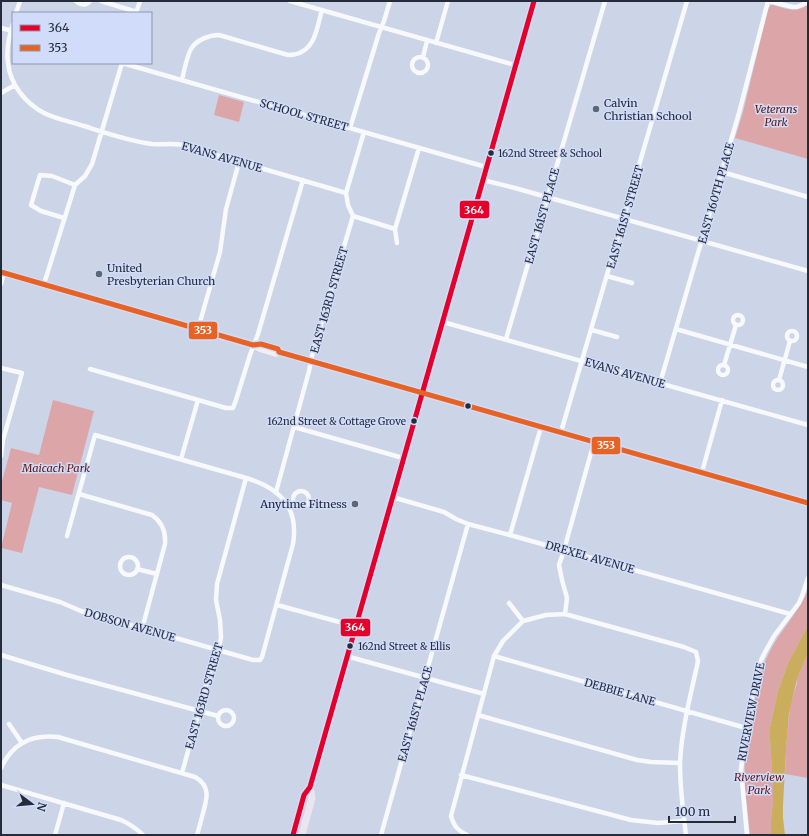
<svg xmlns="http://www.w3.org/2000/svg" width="809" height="836" font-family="Merriweather,serif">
<rect width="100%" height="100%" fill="#ccd4e8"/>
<path fill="#dca6a8" d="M771 5H773C787 9 795 13 808 5V159L735 138 743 112 768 9Z
M219 95 244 102 239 122 214 115Z
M53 400 94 411 72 495 39 487 22 553 1 548 12 503 1 500V485L11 448 39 455Z
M808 590V626L788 663 778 691 770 727V739L773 788V801L771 819V835H750C748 810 743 784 745 759 746 741 751 722 754 705 757 688 760 670 768 655 779 631 798 614 808 590Z
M808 653V778L785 774 786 749 790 706 797 683V679Z"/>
<path fill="#caae5d" d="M808 626V653L797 679 789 713 786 750 783 805V818L785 835H771V819L773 801V788L770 739V727L778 691 788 663Z"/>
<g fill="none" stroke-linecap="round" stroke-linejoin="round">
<path stroke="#f7f9fc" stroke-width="4.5" d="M76 1C80 5 86 6 90 1
M101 1 137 12
M290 1 515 65
M768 1 793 7H797L808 2
M16 13 20 1
M136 13 140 1
M13 24C9 36 6 50 8 63 10 84 25 103 44 113 56 119 71 122 84 126 106 133 129 141 152 144 162 145 172 143 182 145L346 193
M1 28 13 31
M436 43 448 1
M412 65a8 8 0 1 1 16 0a8 8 0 1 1-16 0Z
M423 57 427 41
M122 63 486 167
M182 80C184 71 187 56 191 49 196 40 209 35 219 35L288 55C293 55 299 54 303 51 316 44 318 23 322 10
M1 93 15 85
M350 128 379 33 384 21 390 1
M722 172 808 197
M483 180 515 188 808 271
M353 216 395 229
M64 218 41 211 31 205 40 175 52 176 75 185
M397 243 395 229 419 148
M607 276 632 283
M1 284 4 273
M44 284 75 185 85 176 92 164 122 63
M733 320a5 5 0 1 1 10 0a5 5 0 1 1-10 0Z
M443 322 808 425
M198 329 220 252 226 209 239 162
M676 329 808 367
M592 330 617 337
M787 336a5 5 0 1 1 10 0a5 5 0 1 1-10 0Z
M506 339 605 1
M718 370a5 5 0 1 1 10 0a5 5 0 1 1-10 0Z
M724 365 736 325
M1 368 22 373 3 440 1 456
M90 369 226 408H233L236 400 250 355 258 334 303 180
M773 385a5 5 0 1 1 10 0a5 5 0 1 1-10 0Z
M779 380 790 341
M660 383 739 113 768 1
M294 427 403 458
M561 432 687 1
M181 459 198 400
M702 472 722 400
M293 499a8 8 0 1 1 16 0a8 8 0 1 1-16 0Z
M276 492 309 371 313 351 353 216 348 205 346 193 364 132
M79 494 152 515C162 522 166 532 165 544L142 629
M392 497 444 512 456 519 468 524 510 535 790 614
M510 535 541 427
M120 566a9 9 0 1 1 18 0a9 9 0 1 1-18 0Z
M137 569 157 574
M1 585 60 602 81 611 253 660H260L262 657 293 544C299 507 280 488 246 478L95 435 67 536
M509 603 523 621
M277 605 354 626
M565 614 567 598 562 580 559 565 564 550 594 442
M1 655 67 675 218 716
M346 656 484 694
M494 656 746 728
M218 718a8 8 0 1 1 16 0a8 8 0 1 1-16 0Z
M478 715 637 760 651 762 680 763
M9 724 22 743
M1 768C12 744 32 734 58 737L195 777C211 786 207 799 203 813 201 821 199 828 197 835
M182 773 214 657 220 643 221 637 220 620 216 600 217 584 246 478
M461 775 631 820 658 823 684 821
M1 785 121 820C130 824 136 828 143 835
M55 835 64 803
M381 835 468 524
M467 835C457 830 454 826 451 816L494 656 503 641 523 621 546 615 565 614 684 647 696 652 698 661C691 694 681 731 680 764 680 788 683 812 686 835
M747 835 741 770 744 742 755 681 759 665 764 654 774 636 799 603 802 596 808 578"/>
<path stroke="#f1eff5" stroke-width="6" d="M1 272 253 345 260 349 276 354 279 352 808 503
M253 345 261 344 278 349 279 352"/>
<path stroke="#eae5ee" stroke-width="7" d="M293 835 304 795 310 787C383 525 460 263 534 1
M302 835 312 798 310 787"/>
<defs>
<path id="bus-1" d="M293 835 304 795 310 787 534 1"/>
<path id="bus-2" d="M1 272 253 345 261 344 278 349 279 352 808 503"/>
</defs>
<use href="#bus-1" stroke="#d0dcfa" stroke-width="8"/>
<use href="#bus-2" stroke="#d0dcfa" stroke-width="8"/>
<use href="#bus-1" stroke="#e4002b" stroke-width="5"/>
<use href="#bus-2" stroke="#e86223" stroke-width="5"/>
</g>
<g fill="#5f6676" stroke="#d0dcfa" stroke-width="1.5">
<circle cx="596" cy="109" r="4"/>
<circle cx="99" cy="274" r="4"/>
<circle cx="355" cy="504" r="4"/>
</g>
<g fill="#252b39" stroke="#d0dcfa" stroke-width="1.5">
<circle cx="491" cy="153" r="3.5"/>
<circle cx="468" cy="406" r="3.5"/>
<circle cx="414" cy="421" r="3.5"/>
<circle cx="350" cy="646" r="3.5"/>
</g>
<g text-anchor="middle" stroke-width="3" stroke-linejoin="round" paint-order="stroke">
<g font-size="10" fill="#252b39" stroke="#d0dcfa" text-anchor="start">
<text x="498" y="157">162nd Street &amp; School</text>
<text x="406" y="425" text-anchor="end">162nd Street &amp; Cottage Grove</text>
<text x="358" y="650">162nd Street &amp; Ellis</text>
</g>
<g font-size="11" fill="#252b39" stroke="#d0dcfa" text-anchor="start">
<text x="604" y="107">Calvin<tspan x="604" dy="13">Christian School</tspan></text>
<text x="107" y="272">United<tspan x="107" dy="13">Presbyterian Church</tspan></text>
<text x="347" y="508" text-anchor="end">Anytime Fitness</text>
</g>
<g font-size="11" font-style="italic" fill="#5b1612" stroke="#d0dcfa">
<text x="776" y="113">Veterans<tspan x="776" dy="13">Park</tspan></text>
<text x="56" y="472">Maicach Park</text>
<text x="759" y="781">Riverview<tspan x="759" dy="13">Park</tspan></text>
</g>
<g font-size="11" fill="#252b39" stroke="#d0dcfa">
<text transform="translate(304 115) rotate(16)" y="4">SCHOOL STREET</text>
<text transform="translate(222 157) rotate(16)" y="4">EVANS AVENUE</text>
<text transform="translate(716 193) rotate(-74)" y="4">EAST 160TH PLACE</text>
<text transform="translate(542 216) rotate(-74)" y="4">EAST 161ST PLACE</text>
<text transform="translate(625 217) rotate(-74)" y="4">EAST 161ST STREET</text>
<text transform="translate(329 300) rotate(-74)" y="4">EAST 163RD STREET</text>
<text transform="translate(625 373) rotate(16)" y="4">EVANS AVENUE</text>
<text transform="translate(590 557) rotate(16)" y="4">DREXEL AVENUE</text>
<text transform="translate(130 625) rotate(16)" y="4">DOBSON AVENUE</text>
<text transform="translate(620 692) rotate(16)" y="4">DEBBIE LANE</text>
<text transform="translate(204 696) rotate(-74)" y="4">EAST 163RD STREET</text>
<text transform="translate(751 712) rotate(-79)" y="4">RIVERVIEW DRIVE</text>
<text transform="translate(415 714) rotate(-74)" y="4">EAST 161ST PLACE</text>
</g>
</g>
<g stroke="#d0dcfa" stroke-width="1.5">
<rect x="459" y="200" width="31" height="19" rx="4" fill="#e4002b"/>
<rect x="188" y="321" width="30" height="19" rx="4" fill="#e86223"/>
<rect x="591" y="436" width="30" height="19" rx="4" fill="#e86223"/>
<rect x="340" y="618" width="31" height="19" rx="4" fill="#e4002b"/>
</g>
<g font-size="11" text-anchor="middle" font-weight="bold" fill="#fff">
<text x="474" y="214">364</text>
<text x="203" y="334">353</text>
<text x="606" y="449">353</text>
<text x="355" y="631">364</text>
</g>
<rect width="809" height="836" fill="none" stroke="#252b39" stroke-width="4"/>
<rect x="12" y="12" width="140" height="52" fill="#d0dcfa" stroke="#8c95ad"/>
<rect x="20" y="25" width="20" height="6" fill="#e4002b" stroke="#8c95ad"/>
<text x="48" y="32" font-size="12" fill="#252b39">364</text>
<rect x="20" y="45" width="20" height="6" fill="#e86223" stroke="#8c95ad"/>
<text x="48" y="52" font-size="12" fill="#252b39">353</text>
<g transform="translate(32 804) rotate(106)" stroke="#d0dcfa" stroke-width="3" paint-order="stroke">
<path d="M0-3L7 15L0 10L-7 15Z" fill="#252b39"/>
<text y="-6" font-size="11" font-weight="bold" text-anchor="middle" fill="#252b39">N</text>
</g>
<path d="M669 816v6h66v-6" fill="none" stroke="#252b39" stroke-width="2"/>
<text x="675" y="816" font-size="12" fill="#252b39" stroke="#d0dcfa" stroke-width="3" paint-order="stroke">100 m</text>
</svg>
